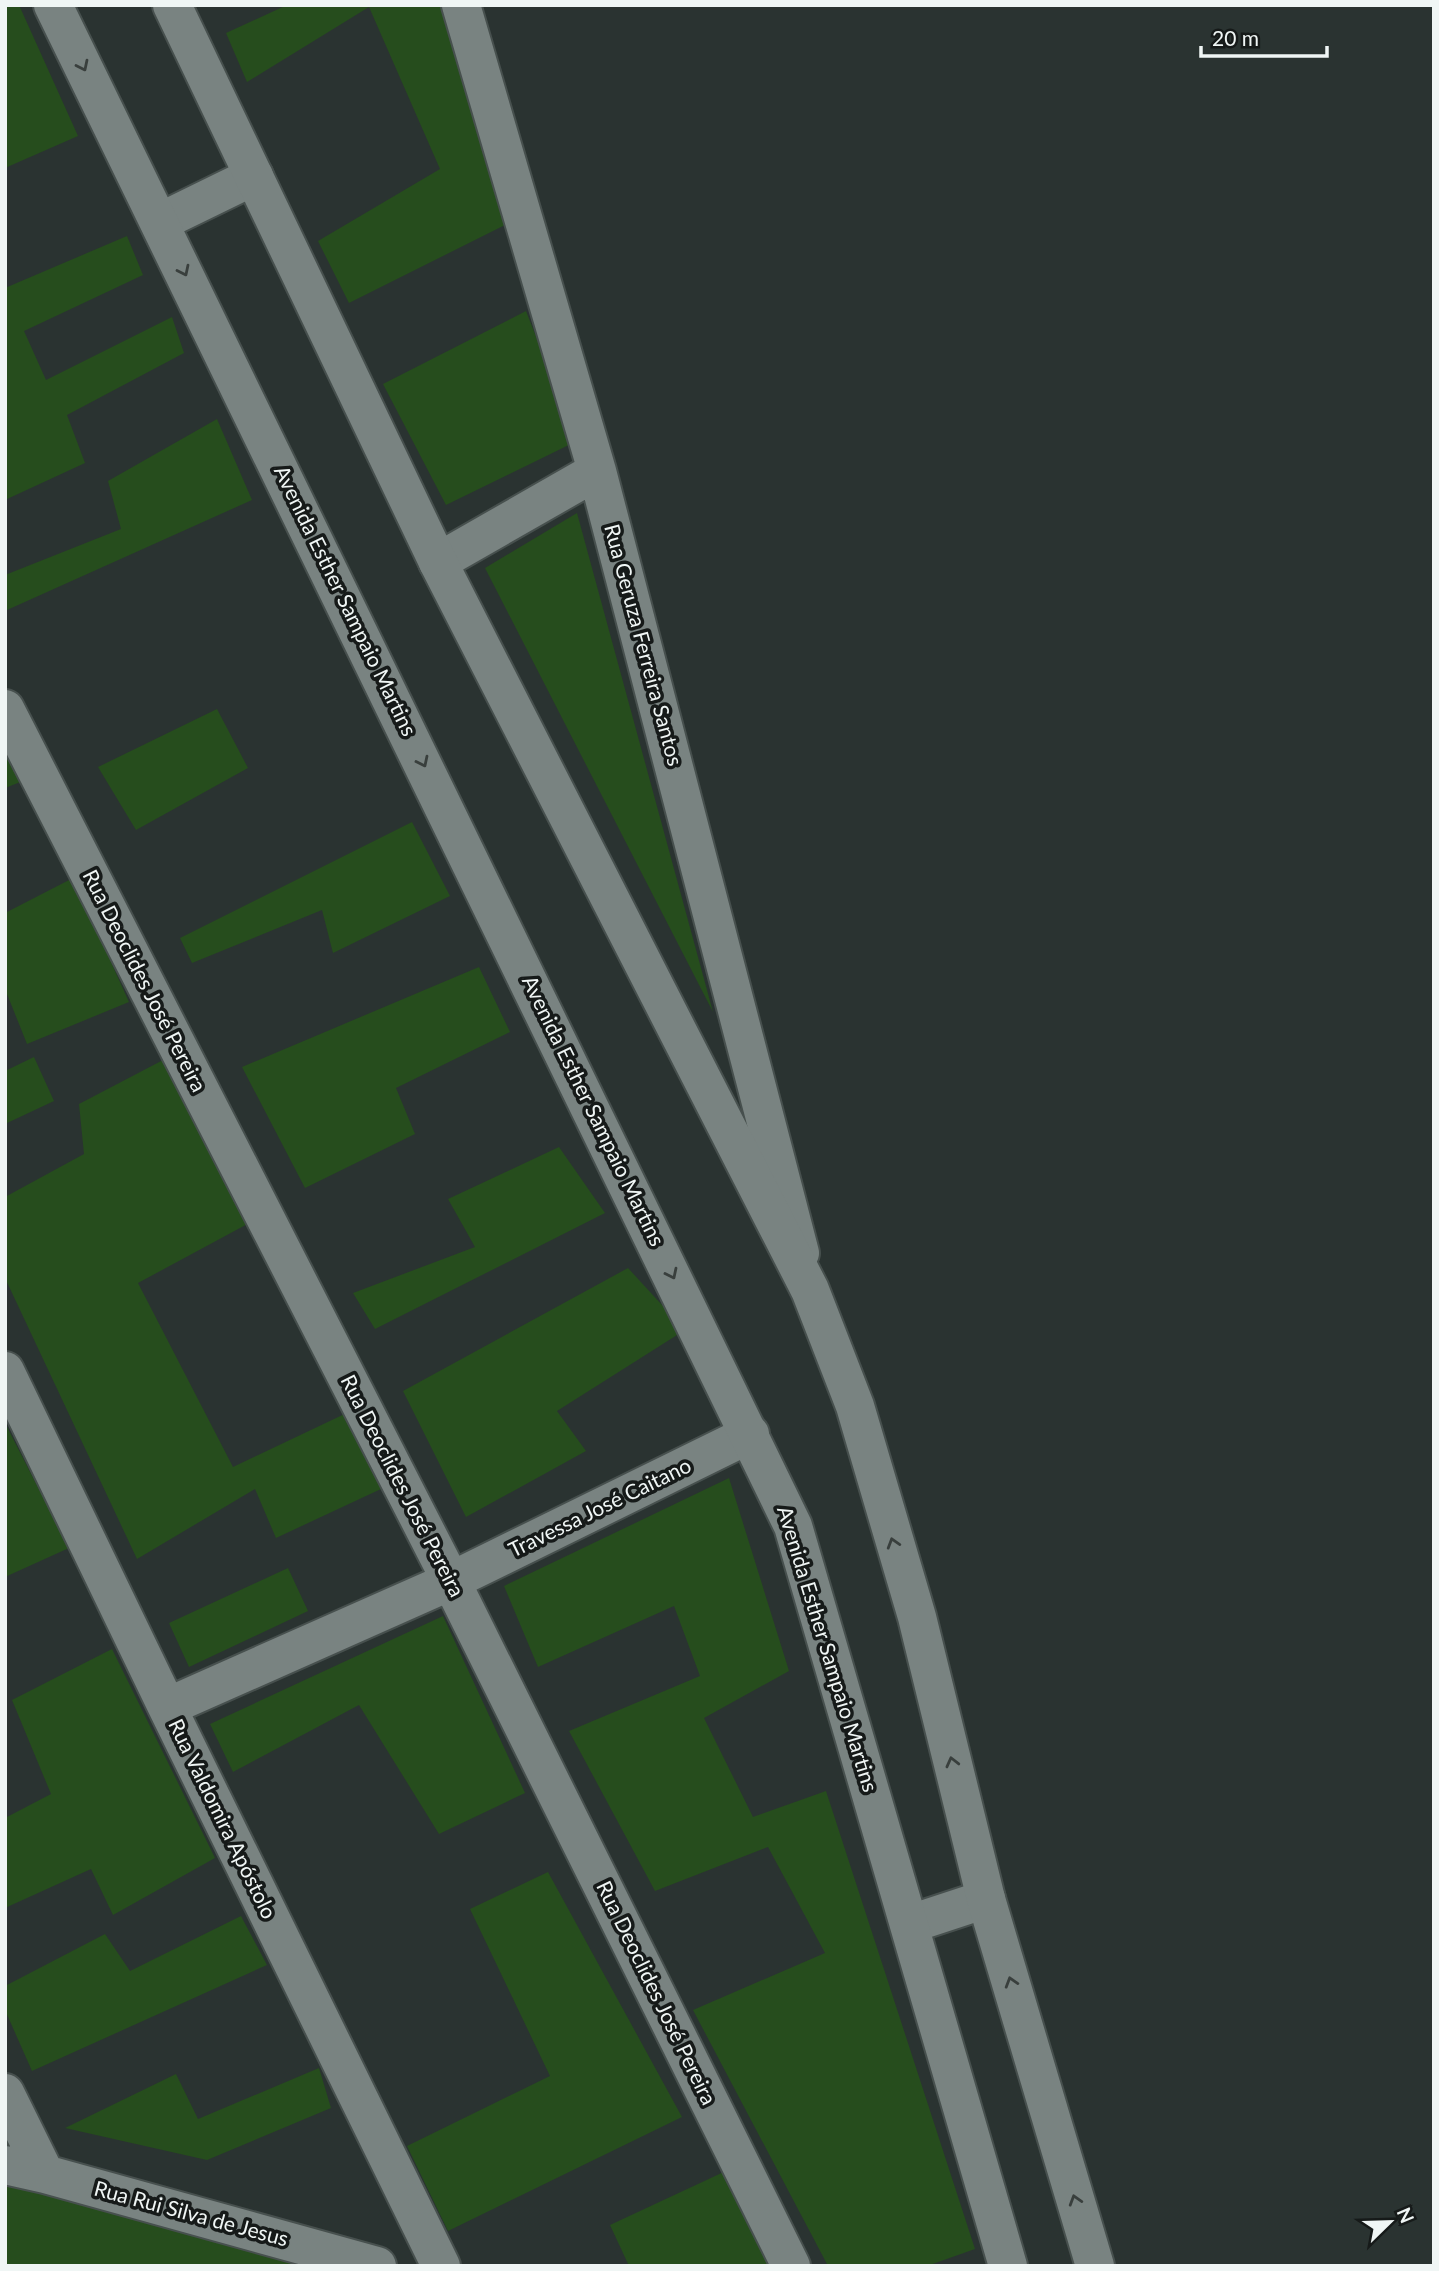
<svg xmlns="http://www.w3.org/2000/svg" width="1439" height="2271" font-family="Lato,sans-serif">
<rect width="100%" height="100%" fill="#2a3331"/>
<path fill="#264d1d" d="M5 5H19L78 136 5 168Z
M287 5H441L511 222 349 303 318 241 440 169 369 7 247 82 226 33Z
M127 236 143 275 24 331 46 380 172 317 184 353 67 415 85 463 5 500V288Z
M526 311 577 441 446 505 383 384Z
M217 419 252 500 7 610 5 575 121 529 108 481Z
M577 513 713 1012 485 568Z
M217 709 248 768 136 830 98 767Z
M5 747 23 781 5 788Z
M412 822 450 896 333 953 322 910 192 963 180 938Z
M73 878 129 1002 27 1044 5 989V913Z
M479 967 510 1032 396 1088 415 1134 305 1188 242 1067Z
M34 1057 54 1101 5 1124V1071Z
M165 1059 253 1221 138 1283 233 1467 353 1410 381 1489 276 1538 255 1489 137 1559 5 1278V1197L84 1154 79 1104Z
M559 1147 605 1213 375 1329 353 1293 475 1247 448 1199Z
M628 1268 685 1330 557 1411 586 1451 466 1517 403 1391Z
M5 1423 69 1548 5 1577Z
M729 1478 789 1671 704 1718 753 1817 826 1791 975 2249 927 2266H828L693 2010 825 1953 768 1847 655 1891 569 1731 700 1676 674 1606 538 1667 504 1586Z
M288 1568 308 1611 189 1667 169 1623Z
M443 1616 525 1793 439 1834 359 1705 233 1772 210 1724Z
M112 1649 215 1858 113 1915 91 1869 5 1908V1818L51 1794 12 1700Z
M548 1872 682 2117 448 2231 407 2146 550 2076 470 1909Z
M241 1916 267 1965 32 2071 5 2010V1986L105 1934 130 1971Z
M319 2068 331 2108 207 2160 65 2128 176 2074 198 2119Z
M5 2165 377 2266H5Z
M728 2170 775 2266H629L610 2225Z"/>
<g fill="none" stroke-linecap="round" stroke-linejoin="round">
<defs>
<path id="street" d="M461 5 597 471 800 1253
M160 222 254 176
M438 562 597 471
M5 709 451 1581 791 2266
M5 1371 167 1707 441 2266
M167 1707 451 1581 750 1434
M910 1924 986 1899
M5 2093 45 2174
M5 2165 45 2174 377 2266"/>
<path id="secondary" d="M53 5 793 1526 1008 2266
M172 5 438 562 810 1290 855 1406 917 1617 986 1899 1095 2266"/>
</defs>
<use href="#street" stroke="#47504e" stroke-width="42"/>
<use href="#secondary" stroke="#47504e" stroke-width="42"/>
<use href="#street" stroke="#798381" stroke-width="38"/>
<use href="#secondary" stroke="#798381" stroke-width="38"/>
</g>
<defs><path id="oneway-chevron" d="M-2-3.5L2.5 0L-2 3.5" fill="none" stroke-width="1.6" stroke-linecap="round" stroke-linejoin="round" transform="scale(1.75)"/></defs>
<g stroke="#393f3d">
<use href="#oneway-chevron" transform="translate(83 66) rotate(64)"/>
<use href="#oneway-chevron" transform="translate(184 271) rotate(64)"/>
<use href="#oneway-chevron" transform="translate(423 762) rotate(64)"/>
<use href="#oneway-chevron" transform="translate(672 1274) rotate(64)"/>
<use href="#oneway-chevron" transform="translate(893 1543) rotate(-107)"/>
<use href="#oneway-chevron" transform="translate(952 1762) rotate(-104)"/>
<use href="#oneway-chevron" transform="translate(1011 1982) rotate(-107)"/>
<use href="#oneway-chevron" transform="translate(1075 2200) rotate(-107)"/>
</g>
<g text-anchor="middle" stroke-width="7" stroke-linejoin="round" paint-order="stroke">
<g font-size="21" fill="#f0f6f5" stroke="#161a19">
<text transform="translate(345 601) rotate(64)" y="7">Avenida Esther Sampaio Martins</text>
<text transform="translate(643 645) rotate(75)" y="7">Rua Geruza Ferreira Santos</text>
<text transform="translate(144 981) rotate(63)" y="7">Rua Deoclides José Pereira</text>
<text transform="translate(593 1111) rotate(64)" y="7">Avenida Esther Sampaio Martins</text>
<text transform="translate(402 1486) rotate(63)" y="7">Rua Deoclides José Pereira</text>
<text transform="translate(600 1508) rotate(-26)" y="7">Travessa José Caitano</text>
<text transform="translate(827 1649) rotate(73)" y="7">Avenida Esther Sampaio Martins</text>
<text transform="translate(222 1819) rotate(64)" y="7">Rua Valdomira Apóstolo</text>
<text transform="translate(656 1993) rotate(64)" y="7">Rua Deoclides José Pereira</text>
<text transform="translate(191 2214) rotate(15)" y="7">Rua Rui Silva de Jesus</text>
</g>
</g>
<rect width="1439" height="2271" fill="none" stroke="#f0f6f5" stroke-width="14"/>
<g transform="translate(1390 2222) rotate(67)" stroke="#161a19" stroke-width="5" paint-order="stroke">
<path d="M0-5L12 26L0 18L-12 26Z" fill="#f0f6f5"/>
<text y="-10" font-size="19" font-weight="bold" text-anchor="middle" fill="#f0f6f5">N</text>
</g>
<path d="M1201 46v10h126v-10" fill="none" stroke="#f0f6f5" stroke-width="3.5"/>
<text x="1212" y="46" font-size="21" fill="#f0f6f5" stroke="#161a19" stroke-width="5" paint-order="stroke">20 m</text>
</svg>
